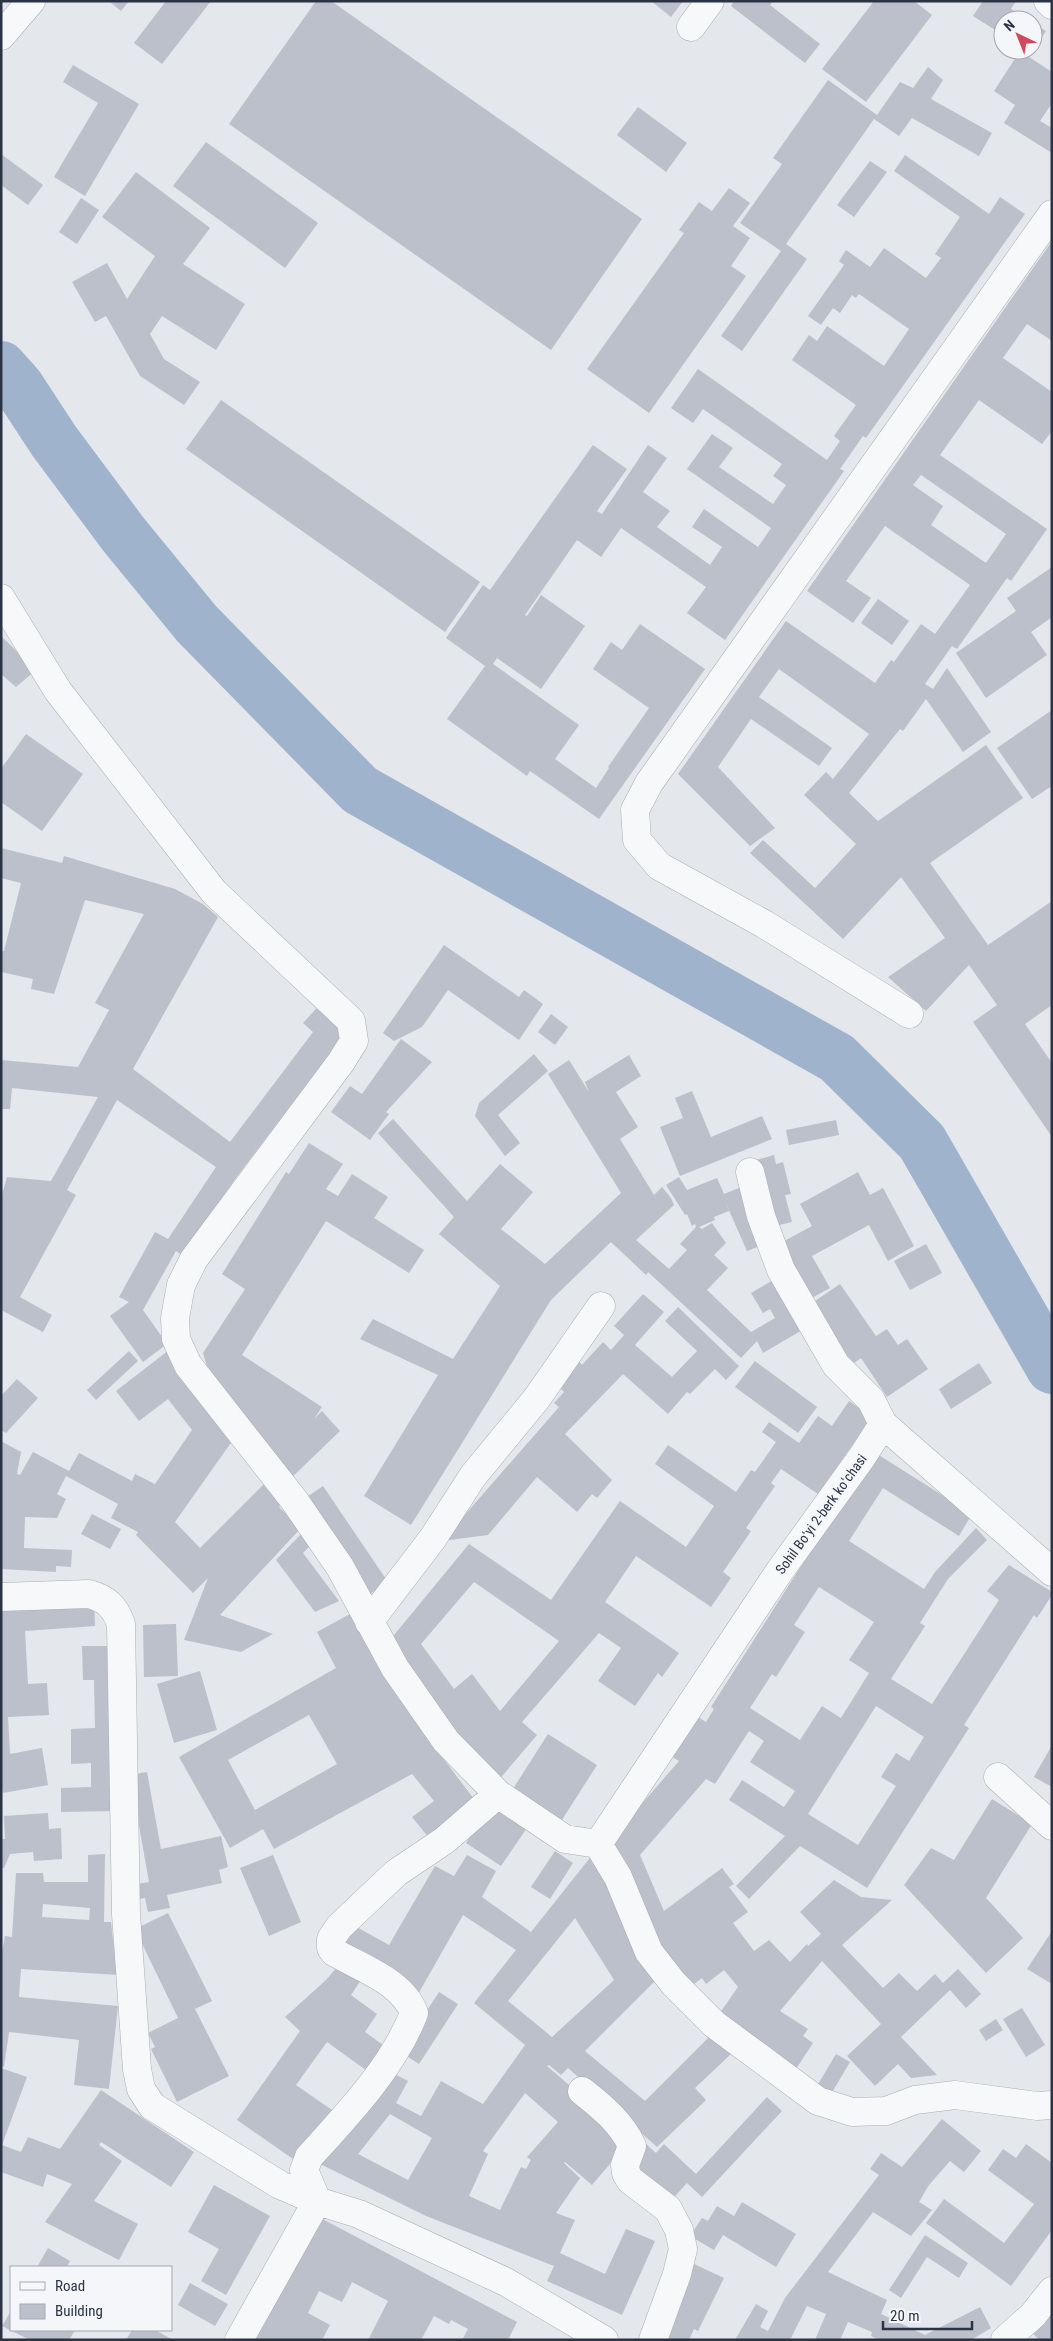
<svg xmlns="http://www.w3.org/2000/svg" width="1053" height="2341" font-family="'Roboto Condensed',sans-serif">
<rect width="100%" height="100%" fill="#e4e7ec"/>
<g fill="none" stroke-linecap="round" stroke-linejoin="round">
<path stroke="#9fb4cc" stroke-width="52" d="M1 367 18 386 54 441 124 535 197 624 360 790 837 1058 922 1142 1052 1368"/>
</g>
<path fill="#bbc0ca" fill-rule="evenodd" d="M109 1H129L121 11Z
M166 1H211L162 64 134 43Z
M316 1H331L642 219 551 350 229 124Z
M651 1H683L671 17Z
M734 1H773L770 5 820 44 805 63 731 6Z
M874 1H914L932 15 866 102 822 69Z
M983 1H1016L1011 9 1029 20H1003V35L973 16Z
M1033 23 1046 31 1031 54 1026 50H1033Z
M1020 51 1052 72V103L1040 121 1052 128V153L1004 123 1015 105 994 91Z
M73 65 139 104 85 196 54 177 98 103 63 82Z
M928 67 943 80 931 99 992 133 979 156 912 118 899 136 874 119 786 244 807 259 742 351 721 336 781 251 740 223 782 164 773 158 828 80 877 115 900 82 913 88Z
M638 107 687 143 666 172 617 135Z
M206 142 318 223 285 268 173 186Z
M1 154 43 185 28 205 1 185Z
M905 155 989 214 1000 197 1025 214 866 438 863 436 840 469 844 471 725 640 687 613 706 587 621 528 601 557 577 540 525 615 527 616 541 595 585 626 541 689 497 658 493 664 579 725 555 759 596 788 609 768 608 767 649 708 593 669 611 642 622 650 640 624 705 669 599 819 530 771 527 776 447 719 485 666 446 638 483 585 490 590 593 445 627 469 597 511 602 514 648 445 667 458 643 492 670 511 657 527 710 565 722 547 692 527 704 509 758 547 771 528 687 469 712 434 733 448 719 467 773 504 786 485 773 476 782 464 703 409 693 423 671 408 698 369 827 460 840 441 834 436 856 405 792 360 809 335 817 341 827 326 884 366 909 329 859 294 856 298 852 295 840 313 833 308 821 325 808 316 844 265 839 261 846 250 870 267 884 248 926 278 941 258 935 254 960 217 894 171Z
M870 161 887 172 854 217 837 205Z
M136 172 210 228 183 264 245 304 216 350 162 316 150 334 164 359 200 382 184 405 140 376 106 316 95 322 72 282 107 263 127 299 155 256 102 217Z
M729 188 750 203 733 226 750 238 731 266 746 276 649 413 587 369 684 233 679 230 699 202 712 211Z
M81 198 99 210 77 244 59 232Z
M1052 241V341L1027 324 1003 358 1052 392V431L1042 444 979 400 940 455 1047 529 1011 581 1007 578 957 649 952 646 925 684 933 689 947 668 991 732 963 752 926 699 903 731 900 729 849 793 878 821 986 745 1023 798 930 863 988 945 1052 901V1005L1025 1024 1052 1063V1137L973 1022 997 1005 969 965 926 1011 888 977 945 938 901 877 843 939 750 853 763 840 815 888 856 844 804 795 826 772 833 779 869 734 779 669 759 697 832 748 819 766 751 719 718 767 775 828 750 846 678 774 786 621 875 683 891 660 894 662 921 624 935 634 970 585 885 526 846 581 871 598 853 623 807 591ZM921 475 1006 534 986 563 931 525 943 506 913 485Z
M221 400 480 582 445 632 186 449Z
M1052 567V617L1031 632 1047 655 986 698 956 653 1016 611 1007 598Z
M878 599 909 621 892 645 861 623Z
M1 636 36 670 16 687 1 674Z
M1052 710V786L1032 799 997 748Z
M26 734 83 774 42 831 1 802V769Z
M1 848 62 863 64 856 175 889 203 904 218 917 133 1069 230 1142 313 1032 303 1023 324 1000 346 1032 235 1179 183 1256 176 1251 143 1310 167 1344 143 1362 110 1316 129 1302 119 1297 155 1232 168 1239 216 1167 117 1100 67 1190 76 1195 20 1297 52 1315 43 1332 1 1310V1198L7 1177 51 1181 98 1097 12 1088 10 1109H1V1060L78 1067 109 1010 95 1003 144 914 85 900 54 994 31 989 33 979 1 972V951H4L21 883 1 878Z
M444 945 519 997 524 990 543 1004 519 1040 448 990 422 1027 394 1041 383 1033Z
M551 1014 568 1027 555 1045 538 1032Z
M401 1039 432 1062 386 1112 389 1114 370 1140 331 1112 350 1086 362 1094Z
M534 1054 548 1071 498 1115 520 1143 505 1156 475 1116 479 1103Z
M629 1055 641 1076 616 1092 638 1127 620 1139 654 1195 662 1187 671 1198 674 1205 636 1240 669 1269 687 1250 680 1244 696 1227 695 1224 692 1226 687 1214 685 1215 666 1185 679 1177 687 1190 717 1178 724 1194 744 1186 768 1243 747 1251 724 1199 729 1211 714 1217 715 1220 699 1227 702 1229 712 1223 726 1243 714 1255 728 1268 707 1290 751 1332 775 1318 770 1309 763 1313 751 1293 780 1276 809 1326 763 1353 757 1341 741 1358 648 1272 646 1275 611 1242 551 1300 411 1525 364 1496 438 1375 360 1339 373 1319 453 1359 500 1286 439 1234 454 1217 378 1133 393 1119 467 1201 500 1164 533 1192 501 1229 545 1264 621 1193 548 1074 569 1060 589 1092 585 1082Z
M692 1091 711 1137 762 1116 772 1139 680 1176 660 1127 683 1118 675 1098Z
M836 1120 839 1135 789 1145 786 1130Z
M309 1143 343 1164 326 1189 338 1196 352 1174 388 1197 374 1218 424 1250 409 1273 326 1221 242 1355 322 1407 314 1419 322 1411 340 1431 286 1483 211 1380 203 1353 245 1289 222 1274 286 1172 289 1174Z
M774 1155 776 1164 783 1162 791 1194 785 1195 792 1222 771 1227 753 1161Z
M858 1172 870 1195 883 1188 914 1246 888 1261 869 1225 812 1256 830 1288 808 1300 777 1245 812 1226 800 1204Z
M926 1244 942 1273 910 1290 894 1261Z
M840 1284 876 1336 887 1329 898 1345 907 1339 928 1369 887 1397 861 1358 850 1366 809 1305Z
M643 1294 664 1312 635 1345 672 1377 697 1351 665 1321 678 1307 739 1366 726 1380 715 1369 690 1394 687 1392 668 1414 623 1374 565 1434 612 1480 597 1498 592 1494 577 1512 537 1477 488 1535 442 1541 559 1407 554 1403 564 1392 556 1384 578 1360 582 1365 603 1342 611 1350 624 1335 614 1326Z
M169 1350 235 1437 175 1522 200 1548 269 1479 288 1499 279 1507 301 1528 220 1615 273 1634 241 1652 184 1640 208 1578 193 1593 136 1535 138 1532 111 1518 118 1504 66 1476 57 1494 66 1499 57 1518 25 1517 24 1548 72 1550 71 1567 56 1566V1572L1 1569V1441L21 1452 17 1474 20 1475 33 1452 69 1471 79 1453 132 1481 135 1474 155 1484 192 1430 168 1399 139 1421 116 1391Z
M129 1351 138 1361 96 1400 87 1390Z
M755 1361 817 1407 798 1433 735 1387Z
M979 1363 992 1383 951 1409 939 1389Z
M17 1379 38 1398 6 1433 1 1430V1396Z
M849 1401 872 1417 818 1494 781 1469 771 1483 775 1486 746 1528 751 1531 723 1572 731 1578 711 1607 636 1556 605 1602 679 1653 662 1677 658 1673 635 1706 598 1681 621 1648 599 1633 522 1722 537 1735 497 1782 385 1646 469 1544 551 1600 620 1501 686 1547 714 1506 655 1464 668 1445 736 1492 751 1470 755 1472 776 1442 762 1432 769 1422 799 1443 818 1416 832 1426ZM474 1582 559 1641 500 1711 472 1674 454 1689 421 1644Z
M874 1452 972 1514 959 1536 883 1488 849 1541 924 1589 935 1572 976 1528 987 1540 948 1579 920 1623 925 1626 891 1679 932 1704 999 1600 987 1591 1009 1565 1052 1592V1595L1037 1618 1034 1615 964 1725 969 1728 867 1888 800 1846 749 1899 736 1886 785 1836 729 1800 742 1780 784 1807 795 1791 750 1762 764 1741 749 1731 715 1784 706 1779 640 1855 664 1911 722 1868 734 1884 729 1887 748 1912 733 1923 754 1951 769 1940 790 1962 807 1944 808 1946 821 1934 800 1912 834 1880 861 1897 892 1900 842 1945 883 1988 899 1973 917 1991 935 1974 943 1983 958 1969 981 1994 966 2008 950 1990 901 2037 937 2075 911 2078 898 2064 875 2086 847 2056 881 2024 822 1961 780 2011 808 2029 803 2036 813 2043 794 2072 715 2020 738 1987 724 1970 706 1984 702 1978 685 1991 606 1845 679 1761 669 1755 695 1715 706 1722 714 1709 711 1707ZM819 1587 874 1622 849 1660 869 1673 841 1718 822 1706 800 1740 750 1708 772 1674 776 1677 805 1632 794 1625ZM876 1706 924 1737 909 1761 896 1753 881 1777 896 1786 858 1845 808 1814Z
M323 1486 388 1582 367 1596 301 1501Z
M92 1514 121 1529 110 1549 81 1534Z
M302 1533 311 1545 303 1553 339 1601 315 1612 276 1560Z
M94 1600 95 1626 25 1631 28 1684 47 1683 49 1715 8 1717 10 1754 42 1748 48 1785 3 1793 1 1783V1606Z
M350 1614 427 1737 480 1807 433 1843 412 1817 434 1801 412 1774 274 1849 263 1829 230 1848 179 1757 336 1668 317 1632ZM309 1715 337 1764 255 1810 228 1760Z
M176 1624 178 1676 144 1677 143 1625Z
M82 1646H111L115 1811 61 1812V1788L91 1787V1763L71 1764V1729L95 1728 94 1680H83Z
M200 1671 217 1730 174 1743 157 1684Z
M548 1734 597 1765 560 1823 511 1792Z
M1052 1745V1787L1034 1777Z
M147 1772 161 1849 221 1836 228 1867 219 1870 222 1883 167 1895 170 1908 148 1912 145 1898 140 1899 136 1884 149 1882 130 1775Z
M992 1799 1032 1824 986 1898 1023 1938 986 1973 904 1885 931 1848 954 1860Z
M494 1802 529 1825 501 1866 466 1843Z
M48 1813 49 1829 61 1828 62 1859 34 1861 33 1852 10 1854 4 1868H1V1839H5L4 1816Z
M555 1851 573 1863 550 1899 531 1887Z
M105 1854 104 1922H111L114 1948 120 1949 119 1975 21 1969 19 1997 118 2006 109 2089 74 2085 79 2040 9 2032 4 2067 1 2066V1957L5 1936 12 1937 16 1873H43L44 1882H88V1855ZM43 1904 90 1908 89 1920 42 1917Z
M593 1854 655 1981 585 2051 645 2101 710 2036 731 2054 695 2088 706 2100 657 2147 568 2068 561 2075 549 2065 547 2066 605 2116 626 2145 592 2185 565 2162 564 2163 580 2178 556 2213 575 2220 560 2253 605 2274 626 2229 655 2241 622 2315 547 2281 554 2266 426 2216 314 2161 389 2071 408 2081 396 2103 421 2116 441 2081 483 2104 525 2045 474 2003 516 1950 463 1915 417 1996 338 1951 353 1925 389 1945 435 1866 454 1876 467 1855 496 1871 482 1897 531 1932ZM575 1918 614 1980 552 2037 508 2001ZM525 2093 558 2122 527 2157 531 2160 526 2169 521 2167 500 2210 469 2196 488 2154 483 2151ZM390 2114 432 2138 408 2180 358 2154Z
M273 1855 301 1922 269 1936 240 1868Z
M168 1913 212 2001 195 2009 229 2076 177 2102 151 2049 155 2047 148 2033 178 2018 135 1929Z
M1052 1931V1984L1027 1969Z
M344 1959 365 1974 351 1995 377 2014 365 2032 387 2048 370 2073 327 2042 296 2085 332 2110 296 2161 237 2120 300 2031 285 2017 326 1980Z
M439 1992 458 2004 419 2064 400 2052Z
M1022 2008 1045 2045 1026 2057 1003 2019Z
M996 2019 1003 2030 986 2041 979 2030Z
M836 2054 850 2062 831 2094 817 2086Z
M1 2068 27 2077 2 2145 21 2152 28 2137 60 2149 101 2090 194 2152 171 2187 101 2142 99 2145 122 2161 94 2201 138 2224 119 2260 45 2222 72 2184 47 2174 43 2187 1 2172Z
M767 2097 782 2111 702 2197 687 2183 669 2203 627 2164 646 2144 656 2153 664 2144 696 2174Z
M942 2119 981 2151 964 2172 950 2161 929 2185 919 2202 932 2210 911 2236 873 2212 828 2272 887 2300 881 2314 925 2335 980 2307 991 2328 971 2340H879L871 2336 872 2332 848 2322 840 2340H815L826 2314 807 2306 790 2340H735L756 2304 768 2311 760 2327 768 2331 785 2298 879 2175 870 2169 881 2153 902 2167Z
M1026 2144 1052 2163V2230L1011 2286 926 2223 944 2199 1004 2243 1034 2204 988 2170 1003 2149 1016 2158Z
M214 2185 270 2216 226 2295 201 2281 219 2249 188 2232Z
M742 2202 796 2234 776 2267 723 2235 714 2250 690 2236 702 2218 708 2221 717 2206 734 2216Z
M313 2214 517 2322 508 2340H462L468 2329 451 2320 449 2324 434 2316 421 2340H368L388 2301 352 2282 342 2302 319 2291 308 2313 330 2325 322 2340H246Z
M925 2235 968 2263 959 2278 927 2257 901 2298 889 2290Z
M48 2248 70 2261 67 2267H37Z
M694 2264 724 2278 698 2331 694 2329 689 2340H663L669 2316Z
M190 2283 228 2304 215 2326 178 2305Z
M1052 2305V2340H1039L1028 2328Z
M11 2311V2330H75L69 2340H30L2 2326Z
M132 2330H155L173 2340H126Z"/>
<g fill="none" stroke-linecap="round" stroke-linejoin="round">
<defs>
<path id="minor" d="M1048 1 1052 5
M691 27 710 1
M1 36 31 1
M1 598 58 691 214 892 351 1021 354 1041 341 1062 194 1259 181 1285 175 1318 176 1339 188 1365 294 1500 340 1567 395 1668 446 1741 498 1794 565 1839 598 1844 618 1877 649 1952 674 1984 714 2024 818 2101 852 2112 886 2111 915 2100 955 2095 1037 2106 1052 2105
M909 1014 764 924 659 866 637 840 635 810 649 783 1052 214
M883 1424 1052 1572
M1 1597 89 1594C107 1599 115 1607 121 1624L126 1914 137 2069 141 2089 152 2106 280 2185 317 2201 359 2214 506 2282 604 2340
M369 1622 433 1538 473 1476 537 1398 601 1306
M998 1777 1052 1826
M598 1844 779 1572 862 1457 883 1424 871 1400 836 1365 781 1270 761 1216 750 1172
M582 2091C601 2106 622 2123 632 2146L625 2165 626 2173 630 2180 668 2209 679 2230 683 2249 677 2274 653 2340
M317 2201 304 2170 309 2157C347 2115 394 2066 414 2013 403 1982 361 1968 334 1952L331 1948V1939L339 1927 396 1873 445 1840 498 1794
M239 2340 317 2201
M1005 2340 1033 2315 1052 2291"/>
</defs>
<use href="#minor" stroke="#a9aeb7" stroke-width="29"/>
<use href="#minor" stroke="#f7f8fa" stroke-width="28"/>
</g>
<g text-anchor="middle" stroke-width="4" stroke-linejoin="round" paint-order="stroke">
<g font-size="14" fill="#2b3445" stroke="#f4f6f9">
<text transform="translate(821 1514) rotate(-54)" y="5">Sohil Boʻyi 2-berk koʻchasi</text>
</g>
</g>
<rect width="1053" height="2341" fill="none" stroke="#2b3445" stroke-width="5"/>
<rect x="10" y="2266" width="162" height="65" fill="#f4f6f9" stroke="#a4a8b1"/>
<rect x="20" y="2282" width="25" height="8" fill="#f7f8fa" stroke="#a4a8b1"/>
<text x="55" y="2291" font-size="15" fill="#2b3445">Road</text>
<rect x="20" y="2304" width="25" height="15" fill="#bbc0ca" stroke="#a4a8b1"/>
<text x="55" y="2316" font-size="15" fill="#2b3445">Building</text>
<g transform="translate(1018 35) rotate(317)"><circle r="24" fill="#f4f6f9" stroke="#a4a8b1"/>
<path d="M0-4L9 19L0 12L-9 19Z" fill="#d1495b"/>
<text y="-8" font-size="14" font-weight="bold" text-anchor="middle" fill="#2b3445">N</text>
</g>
<path d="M883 2321v8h89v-8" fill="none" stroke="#2b3445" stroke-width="2.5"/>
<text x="890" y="2321" font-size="15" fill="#2b3445" stroke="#f4f6f9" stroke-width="4" paint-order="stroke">20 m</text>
</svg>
